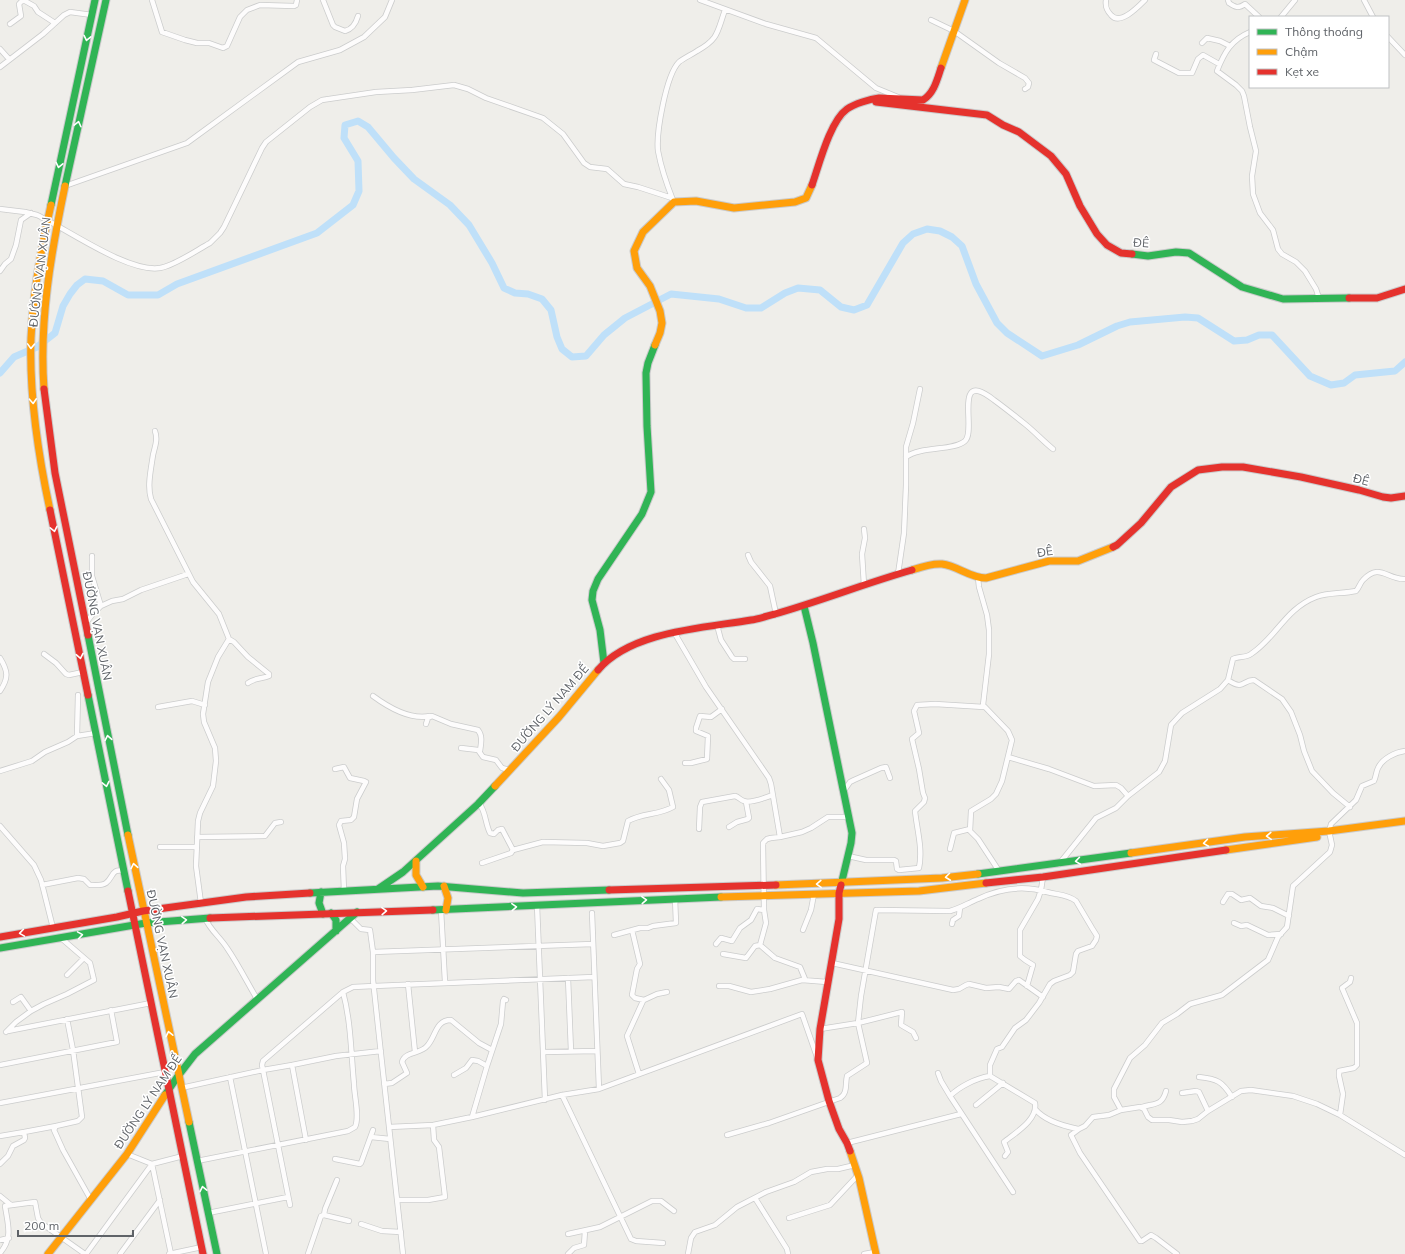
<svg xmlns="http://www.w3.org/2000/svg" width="1405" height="1254" font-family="Mulish,sans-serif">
<rect width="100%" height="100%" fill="#efeeea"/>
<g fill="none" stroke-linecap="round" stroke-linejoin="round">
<path stroke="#bfe0f9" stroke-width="7" d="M0 373 14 357 37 347 55 333 63 306 70 294 77 285 85 279 103 281 128 295H158L177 284 317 233 353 205 359 191 358 161 344 138 345 125 358 121 368 127 394 158 414 179 450 205 469 225 492 263 504 288 515 293 528 294 542 299 551 310 557 337 562 349 572 357 586 356 604 335 625 318 671 294 719 299 746 308H761L785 293 798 288 820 290 841 307 854 310 867 305 903 243 913 234 927 229 940 231 952 237 962 246 976 284 997 323 1007 333 1042 356 1078 345 1117 326 1130 322 1185 317 1198 318 1234 341 1247 340 1259 335H1272L1310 376 1331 385 1344 383 1355 375 1395 371 1405 362"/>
<defs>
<path id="street" d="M152 0 162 32 185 40 197 43H209L223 48 227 46 240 17 247 10 260 5 294 6 296 5 297 0
M323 0 333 25 335 27 345 31C353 29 356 23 358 16
M700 0 766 24 816 38 876 88 898 97
M1106 0C1105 6 1106 10 1111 15 1120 26 1138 7 1145 0
M1228 0 1229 3C1235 7 1238 9 1245 4L1259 17
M1364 0 1373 17
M1281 17 1295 0
M931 20 954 31 999 63 1025 78 1029 83 1028 87 1025 89
M10 24 21 16 19 4 22 1H25L34 6 38 12 55 23
M1250 32C1231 40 1224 53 1217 71L1236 85 1242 91 1244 96 1250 127 1256 151 1252 176 1253 194 1260 213 1273 230 1278 249 1282 254 1296 262 1305 271 1316 289 1319 298
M1388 37 1405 55
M1202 43 1207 38 1220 41 1230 46
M0 49 9 59
M1156 54 1154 60 1179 73H1192L1198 59 1203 55 1219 64
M0 67 43 34 64 15 70 12 92 15
M65 186 187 143 298 62 340 50 364 37 385 17 392 0
M673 200C667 185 661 167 658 151 656 133 666 75 679 62 684 58 691 55 697 51 719 39 717 32 725 10
M0 209 25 212 37 215C67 229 128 273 160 268 174 266 197 250 210 243L220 233 224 227 262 148 266 142 310 107 322 100 376 92 412 90 454 85 468 89 486 98 543 118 563 134 584 163 590 167 607 169 624 184 638 187 672 198
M0 271 5 264 11 259 16 245 21 220 31 213
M155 431C158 440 155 446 153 455 151 469 147 486 151 499L193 582 219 614 229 639 218 657 208 682 203 714 204 722 215 748 216 761 213 786 200 813 198 821 196 866 201 903
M906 457C920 446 954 451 965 441 977 431 952 367 994 400 1005 408 1015 416 1025 424 1035 432 1043 441 1053 449
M864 529 865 538 862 554 864 585
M748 555 751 562 770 586 776 614
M92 556V576L101 606
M898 574 904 533 906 485V447L913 423 920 389
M978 578 979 587 987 615 989 630V654L983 705 1008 731 1012 740 1002 781 996 794 991 799 971 811 970 831 978 839 999 871
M85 624 92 615 101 606 112 601 123 599 141 590 188 574
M717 625 721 640 732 657 734 659H745
M674 632 706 687 769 778 771 784 780 837
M229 639 234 642 248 657 269 674V676C262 679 254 678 248 683
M44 654 56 663 66 674 69 675 83 672
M0 658C8 671 9 678 0 691
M1228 680C1244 691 1242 680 1254 680L1282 699 1291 712 1300 735 1304 751 1312 771 1333 793 1350 807
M373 696C388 707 411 720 430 716
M158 707 192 701 205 705
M426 724 428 718 432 716 451 724 478 730C483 736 481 744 480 751
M77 736 78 695
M461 748 478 750 483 757 496 760 502 768 510 770
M1008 757 1049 769 1094 786 1116 785 1121 788 1128 796
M685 763H691L707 759 708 736 696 731V728L700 716 711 717 722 709
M335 769 344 767 350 778 364 781 366 782 357 799 354 817 351 820 341 821 339 825 344 843 345 859 343 866 344 891
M0 771 32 761 45 752 68 742 77 736 96 733
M843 792 850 782 854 780 881 768 886 767 890 778
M479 803C486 812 485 823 490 833L494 834 498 830 502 829 513 850
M0 826 34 865 41 880 53 928
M729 827 737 822 748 819 749 818 746 802
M699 829 700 807 702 802 735 796C739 797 740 800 744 801 750 804 767 797 773 795
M197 837 265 836 275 823 281 822
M160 847H197
M950 849 954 833 970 829
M848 856 866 860H894L896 861 897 869 899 870 919 868C923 849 917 830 915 811L924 802 925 798 923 793 919 769 912 739 919 733 914 711 917 705 935 704 984 707
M482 863 511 853 513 850 543 842 587 843 603 846 620 843 623 841 628 821C642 813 659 815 673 807L669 790 661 779
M1059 864 1096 818 1116 808 1128 796 1159 772 1165 761 1171 725 1182 713 1220 689 1228 680 1233 659C1238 656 1246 658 1251 654 1276 638 1285 609 1316 597 1329 592 1342 594 1356 591 1359 588 1360 583 1363 580 1380 562 1387 580 1405 579
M42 885 78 878 84 879 90 885C94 885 102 886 106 883 114 877 111 868 124 871
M1223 902 1228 894H1232L1241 900 1250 898 1261 906 1273 908 1289 916
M537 905 545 1100
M441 910 445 982
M592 913 599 1089
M205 918C210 930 220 937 227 948 238 964 247 982 257 999
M350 918 361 929 370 930 373 952V980L381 1054 403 1254
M1234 923 1241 926 1247 925 1268 935 1281 934
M952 924 953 920 959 916 960 908
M632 930 640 964 637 969 632 995 635 998 644 1000 657 994 667 992
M803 930 811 910 814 894
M614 935 640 928H648L653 926 676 923 675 898
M716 944 721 938 732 941 740 928 751 920 757 909 764 910
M373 952 593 944
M723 954 746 958 755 946 760 945
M832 963 953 990 959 989 966 985 969 984 986 988 999 987 1009 989 1016 981 1019 980 1043 997
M67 975 84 958
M568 978 571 1051
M805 979 800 967 775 958 760 945 766 923 764 910 763 843 767 839 771 838 780 837 802 832 811 828 828 817H848
M408 984 415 1052
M719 986H729L751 992 770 989 802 980 827 982
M1027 986 1033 965 1025 960 1020 956V930L1038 899 1041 890 1043 877
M13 1002 21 997 31 1011
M67 1019 73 1050 82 1117 78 1121 56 1126 54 1130 63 1150 91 1200
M820 1029 858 1023 902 1012 901 1025 913 1032 916 1038
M8 1031 151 1003
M6 1032 16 1022 31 1011 44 1004 67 994 94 980 90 963 61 938
M543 1052 597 1051
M0 1065 117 1042 111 1010
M292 1065 306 1140
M938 1073 941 1081 950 1096
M639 1074 627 1036 643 1001
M454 1075 466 1068 472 1060 478 1061 487 1066
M230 1077 266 1254
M1199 1077C1217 1079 1222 1081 1232 1097
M384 1084 392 1083 407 1073 402 1062C405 1051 421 1054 427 1046 436 1037 435 1020 451 1020L479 1043 492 1050
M181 1088 263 1070 292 1065 336 1056 381 1051
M1182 1093 1196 1091 1199 1092 1208 1111
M562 1095 631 1239 636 1241 663 1243
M0 1103 165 1072
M976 1105 1003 1083
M1142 1107C1155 1103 1162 1106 1166 1091
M1035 1109C1045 1121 1063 1126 1078 1129
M1121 1110 1114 1097V1089L1130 1058 1145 1045 1162 1023 1177 1014 1190 1004 1222 995 1268 960 1278 937 1287 927 1293 886 1330 852 1332 845 1329 831 1331 824 1356 800 1362 786 1374 781C1376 777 1376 772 1378 768 1382 759 1395 752 1405 751
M1340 1115 1343 1094 1339 1076V1071L1354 1068 1357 1065V1023L1342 988 1350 982 1351 978
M472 1117 487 1066 501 1024 503 1001 504 999 506 1000
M389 1127 433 1125 472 1117 562 1095 599 1089 802 1014 817 1057
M24 1132 56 1126
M727 1135 769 1123 840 1098C848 1093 845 1084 847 1076L867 1063 858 1023 861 996 876 910 950 911C961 908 968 903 978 899 1001 888 1023 885 1047 892 1057 895 1067 894 1076 901L1092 928 1097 936 1096 940 1092 946 1078 951 1076 954 1073 972 1070 975 1054 981 1050 984 1039 1003 1026 1020 1015 1028 1002 1047 997 1049 990 1065V1076
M0 1136 24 1132 25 1138 24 1140 13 1146 8 1156 0 1164
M371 1137 390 1139
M847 1143 961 1114
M127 1154 152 1164 171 1254
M1005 1156 1008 1152 1004 1142C1015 1133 1038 1120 1035 1103L990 1076C976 1078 959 1087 950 1096L1013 1192
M335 1159 360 1164 361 1163 373 1130
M197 1161 348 1131 355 1127C360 1117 354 1095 354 1084 351 1053 351 1022 343 992
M0 1196 11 1205
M755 1198 787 1249 788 1254
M398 1200H428L445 1197 439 1147 434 1140 433 1125
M290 1205 262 1065 263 1061 343 992 353 987 374 986 594 977
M208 1213 288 1197
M324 1215 325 1209 337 1180
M789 1218 830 1205 858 1175
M361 1224 382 1231 401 1232
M568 1234 600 1227 652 1201H661L674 1211
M0 1240 9 1238
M0 1253C13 1238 8 1225 5 1206L35 1202 38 1218 41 1223 85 1254
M86 1254 152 1164 183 1156
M120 1254 160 1200
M169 1254 202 1247
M308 1254 321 1216 324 1215 349 1221
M568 1254 574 1248 584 1245 585 1231
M688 1254 691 1238 695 1232 715 1225 737 1207 766 1192 794 1182 811 1172 827 1169H838L855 1165
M864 1254 875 1252
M1177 1254 1156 1238 1151 1235 1142 1241H1140L1080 1153 1071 1135 1079 1129 1085 1126 1093 1117 1109 1115 1121 1110 1140 1107 1144 1109 1148 1117 1152 1120H1169L1182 1122 1192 1121 1198 1119 1208 1111 1241 1091 1251 1090 1293 1096 1317 1104 1340 1115 1405 1155"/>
<path id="fast" d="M65 186 106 0
M51 205 95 0
M1132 254 1148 256 1176 252 1189 253 1242 287 1283 299 1349 298
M804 606 813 643 852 833 851 843 841 885
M88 635 128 835
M604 663 600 630 592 600 593 591 598 579 642 514 651 492 647 426 646 373 648 363 655 345
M88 695 128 891
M978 874 1131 853
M378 889 403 872 478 804 495 786
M321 892 319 903 323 914
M310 893 438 886 523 893 609 890
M433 910 721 897
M331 913 336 920V931
M0 948 146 923 210 918
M165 1095 178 1076 195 1054 357 912
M189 1122 217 1254"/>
<path id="slow" d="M941 68 965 0
M655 345 660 333 662 323 660 311 650 286 637 268 634 251 643 232 674 202 696 201 734 208 795 202 806 198 812 185
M44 389C39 321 51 253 65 186
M50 510C38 454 29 396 31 338 33 293 41 248 51 205
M912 570C921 567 932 563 942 564 958 566 970 578 986 578L1049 561H1078L1113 547
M495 786 559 717 598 670
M128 835 189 1122
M1226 850 1317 837
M1131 853 1245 837 1329 831 1405 821
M416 861V875L423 887
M776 885 942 878 978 874
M444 886 448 898 446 910
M721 897 919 891 986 883
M850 1151 859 1178 876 1254
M48 1254 127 1154 165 1095"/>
<path id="jam" d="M876 102 987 115 1003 125 1019 132 1051 156 1066 174 1080 206 1097 234 1107 245 1121 253 1132 254
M812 185C819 165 830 121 847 109 854 104 870 99 879 98L923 100C934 93 937 80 941 68
M1349 298H1377L1405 289
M44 389 55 473 88 635
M50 510 88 695
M1113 547 1117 545 1141 523 1171 487 1198 470 1222 467H1243L1301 477 1359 490 1383 497 1391 498 1405 496
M598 670C631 631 704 628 751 620 759 619 767 616 775 614 821 601 866 583 912 570
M986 883 1043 877 1226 850
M841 885 839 893V919L820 1029 818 1060 829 1101 839 1129 847 1143 850 1151
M609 890 776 885
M128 891 203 1254
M210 918 433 910
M0 937 117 917 143 911 246 897 310 893"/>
</defs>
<use href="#street" stroke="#cbcccc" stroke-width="6"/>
<use href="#fast" stroke="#cacacb" stroke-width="9"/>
<use href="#slow" stroke="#cacacb" stroke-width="9"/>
<use href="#jam" stroke="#cacacb" stroke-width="9"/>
<use href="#street" stroke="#fdfcfc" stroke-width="4.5"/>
<use href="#fast" stroke="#30b455" stroke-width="7"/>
<use href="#slow" stroke="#ff9f0a" stroke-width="7"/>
<use href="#jam" stroke="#e5322d" stroke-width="7"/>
</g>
<defs><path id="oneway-chevron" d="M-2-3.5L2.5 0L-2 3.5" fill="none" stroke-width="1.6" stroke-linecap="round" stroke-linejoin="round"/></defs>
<g stroke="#fff">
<use href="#oneway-chevron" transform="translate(87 38) rotate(102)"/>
<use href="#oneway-chevron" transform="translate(78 124) rotate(-77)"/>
<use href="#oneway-chevron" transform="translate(59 165) rotate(102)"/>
<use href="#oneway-chevron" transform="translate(31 346) rotate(92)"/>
<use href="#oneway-chevron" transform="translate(33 401) rotate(87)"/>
<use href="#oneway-chevron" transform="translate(54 529) rotate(78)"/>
<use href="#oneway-chevron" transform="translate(80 656) rotate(79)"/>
<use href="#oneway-chevron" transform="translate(108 738) rotate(-101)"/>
<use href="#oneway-chevron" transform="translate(106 784) rotate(78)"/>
<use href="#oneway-chevron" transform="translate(1269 836) rotate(177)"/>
<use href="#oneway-chevron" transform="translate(1206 843) rotate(172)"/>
<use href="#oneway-chevron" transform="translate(1078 861) rotate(172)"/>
<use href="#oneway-chevron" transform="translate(134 866) rotate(-101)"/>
<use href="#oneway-chevron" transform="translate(948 877) rotate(173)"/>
<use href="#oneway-chevron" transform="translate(819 884) rotate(178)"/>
<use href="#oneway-chevron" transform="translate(644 900) rotate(-3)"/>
<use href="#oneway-chevron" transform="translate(514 907) rotate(-3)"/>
<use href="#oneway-chevron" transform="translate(384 911) rotate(-2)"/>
<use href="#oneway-chevron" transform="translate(184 920) rotate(-4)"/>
<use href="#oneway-chevron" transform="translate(22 933) rotate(171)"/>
<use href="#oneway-chevron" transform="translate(80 935) rotate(-9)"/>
<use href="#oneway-chevron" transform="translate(169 1034) rotate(-102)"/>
<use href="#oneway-chevron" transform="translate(203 1189) rotate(-102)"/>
</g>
<g text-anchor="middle" stroke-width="3" stroke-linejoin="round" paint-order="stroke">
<g font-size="12" fill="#5f6368" stroke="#fff">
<text transform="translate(1141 243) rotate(4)" y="4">ĐÊ</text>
<text transform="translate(40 272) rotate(-83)" y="4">ĐƯỜNG VẠN XUÂN</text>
<text transform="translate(1361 480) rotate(15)" y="4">ĐÊ</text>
<text transform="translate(1045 552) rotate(-9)" y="4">ĐÊ</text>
<text transform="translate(97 626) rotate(79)" y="4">ĐƯỜNG VẠN XUÂN</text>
<text transform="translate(550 708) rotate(-49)" y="4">ĐƯỜNG LÝ NAM ĐẾ</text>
<text transform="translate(162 944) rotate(78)" y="4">ĐƯỜNG VẠN XUÂN</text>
<text transform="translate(148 1102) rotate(-56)" y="4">ĐƯỜNG LÝ NAM ĐẾ</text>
</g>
</g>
<rect x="1249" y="16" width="140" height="72" fill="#ffffff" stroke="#bfc1c3"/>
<rect x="1257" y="29" width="20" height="6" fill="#30b455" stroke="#bfc1c3"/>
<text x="1285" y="36" font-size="12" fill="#5f6368">Thông thoáng</text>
<rect x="1257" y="49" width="20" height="6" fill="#ff9f0a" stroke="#bfc1c3"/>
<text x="1285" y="56" font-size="12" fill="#5f6368">Chậm</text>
<rect x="1257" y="69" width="20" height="6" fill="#e5322d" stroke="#bfc1c3"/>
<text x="1285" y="76" font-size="12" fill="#5f6368">Kẹt xe</text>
<path d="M18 1230v6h115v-6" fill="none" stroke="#5f6368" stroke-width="2"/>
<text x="24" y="1230" font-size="12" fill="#5f6368" stroke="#ffffff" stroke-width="3" paint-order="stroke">200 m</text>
</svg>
